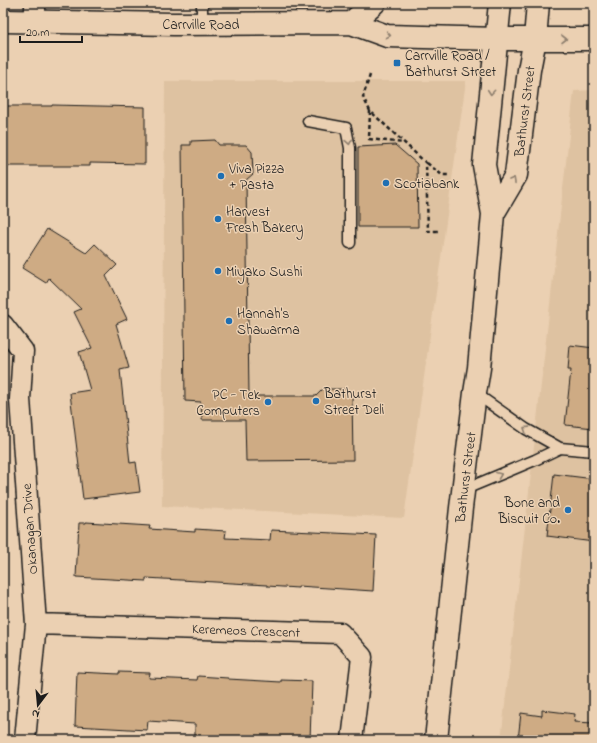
<svg xmlns="http://www.w3.org/2000/svg" width="597" height="743" font-family="'Indie Flower',sans-serif">
<rect width="100%" height="100%" fill="#ebd0b2"/>
<filter id="ink" filterUnits="userSpaceOnUse"><feTurbulence type="fractalNoise" baseFrequency=".025" numOctaves="2"/><feDisplacementMap in="SourceGraphic" scale="8" xChannelSelector="R" yChannelSelector="G"/><feConvolveMatrix kernelMatrix="1 2 1 2 8 2 1 2 1" color-interpolation-filters="sRGB"/></filter>
<g filter="url(#ink)">
<path fill="#dec2a1" d="M165 81H466L404 518 162 506Z
M594 90V740H501L574 91Z"/>
<path fill="#ceab84" stroke="#1c1c1c" d="M52 105 145 107V164L90 163V166H3V106H52Z
M215 140 219 145H246L252 152 253 174 246 180 249 396H316L323 389H345L352 395 353 460 246 461 245 420H202L201 402 185 401 182 145H191V141Z
M395 145 417 164 418 227H358V147Z
M47 229 86 253 95 244 117 265 106 276 127 319 116 324 129 368 120 370 130 463 136 462 140 492 83 499 70 393 90 390 79 352 92 348 74 312 81 309 49 278 46 283 22 268Z
M570 345 594 348V428L565 425 571 370H568Z
M554 474 594 479V542L547 536Z
M86 522 150 526 149 529 195 532V529L226 531 225 538 270 540 271 530 376 535 373 591 298 586V588L267 586V585L146 578V581L76 577 79 523H86Z
M77 672 119 674V672L150 673 149 678 197 680 198 676 228 678V679L281 682V680L312 681 310 740H278L195 736V724L148 721 147 730 75 726Z
M542 710 575 714 574 722 594 723V740H518L521 713 542 716Z"/>
<g fill="none" stroke-linecap="round" stroke-linejoin="round">
<defs>
<path id="lane" d="M202 3V24
M308 121 346 128 350 148V243
M475 393 526 429 560 448 594 451
M463 490 535 460 560 448"/>
<path id="street" d="M35 21V3
M3 325 23 351 20 399 36 624 25 740
M36 624 340 633 362 657 352 740"/>
<path id="secondary" d="M3 21 174 24 351 23 387 36 497 39H594
M351 23 374 3
M493 214 516 175 529 70 535 39 538 3
M436 740 461 508 475 393 479 368 493 214 484 165 500 3"/>
</defs>
<use href="#lane" stroke="#1c1c1c" stroke-width="13"/>
<use href="#street" stroke="#1c1c1c" stroke-width="23"/>
<use href="#secondary" stroke="#1c1c1c" stroke-width="25"/>
<path stroke="#1c1c1c" stroke-width="2.5" stroke-dasharray="4 3" stroke-linecap="butt" d="M370 75 363 97 370 111 426 163 428 231H440
M370 111 369 139 404 143
M427 163 442 175H448"/>
<use href="#lane" stroke="#ebd0b2" stroke-width="10"/>
<use href="#street" stroke="#ebd0b2" stroke-width="20"/>
<use href="#secondary" stroke="#ebd0b2" stroke-width="22"/>
</g>
<defs><path id="oneway-chevron" d="M-2-3.5L2.5 0L-2 3.5" fill="none" stroke-width="1.6" stroke-linecap="round" stroke-linejoin="round"/></defs>
<g stroke="#8e7f6e">
<use href="#oneway-chevron" transform="translate(388 35) rotate(10)"/>
<use href="#oneway-chevron" transform="translate(564 39)"/>
<use href="#oneway-chevron" transform="translate(491 92) rotate(95)"/>
<use href="#oneway-chevron" transform="translate(349 142) rotate(80)"/>
<use href="#oneway-chevron" transform="translate(513 180) rotate(-61)"/>
<use href="#oneway-chevron" transform="translate(526 429) rotate(-147)"/>
<use href="#oneway-chevron" transform="translate(499 475) rotate(-22)"/>
</g>
</g>
<g fill="#1f6fb2" stroke="#ebd0b2" stroke-width="1.5">
<rect x="393" y="59" width="8" height="8" rx="2"/>
<circle cx="221" cy="176" r="4"/>
<circle cx="386" cy="183" r="4"/>
<circle cx="218" cy="219" r="4"/>
<circle cx="218" cy="271" r="4"/>
<circle cx="229" cy="321" r="4"/>
<circle cx="316" cy="401" r="4"/>
<circle cx="268" cy="402" r="4"/>
<circle cx="568" cy="510" r="4"/>
</g>
<g text-anchor="middle" stroke-width="3" stroke-linejoin="round" paint-order="stroke">
<g font-size="14" fill="#1c1c1c" stroke="#ebd0b2">
<text x="201" y="29">Carrville Road</text>
<text transform="translate(524 111) rotate(-83)" y="5">Bathurst Street</text>
<text transform="translate(465 477) rotate(-83)" y="5">Bathurst Street</text>
<text transform="translate(29 529) rotate(-94)" y="5">Okanagan Drive</text>
<text transform="translate(246 630) rotate(2)" y="5">Keremeos Crescent</text>
</g>
<g font-size="14" fill="#1c1c1c" stroke="#ebd0b2" text-anchor="start">
<text x="405" y="60">Carrville Road /<tspan x="405" dy="16">Bathurst Street</tspan></text>
<text x="229" y="173">Viva Pizza<tspan x="229" dy="16">+ Pasta</tspan></text>
<text x="394" y="188">Scotiabank</text>
<text x="226" y="216">Harvest<tspan x="226" dy="16">Fresh Bakery</tspan></text>
<text x="226" y="276">Miyako Sushi</text>
<text x="237" y="318">Hannah's<tspan x="237" dy="16">Shawarma</tspan></text>
<text x="324" y="398">Bathurst<tspan x="324" dy="16">Street Deli</tspan></text>
<text x="260" y="399" text-anchor="end">PC - Tek<tspan x="260" dy="16">Computers</tspan></text>
<text x="560" y="507" text-anchor="end">Bone and<tspan x="560" dy="16">Biscuit Co.</tspan></text>
</g>
</g>
<rect width="597" height="743" fill="none" stroke="#ebd0b2" stroke-width="16"/>
<rect x="8" y="8" width="581" height="727" fill="none" stroke="#1c1c1c" stroke-width="1.5" filter="url(#ink)"/>
<g transform="translate(38 705) rotate(196)" stroke="#ebd0b2" stroke-width="3" paint-order="stroke">
<path d="M0-3L7 15L0 10L-7 15Z" fill="#1c1c1c"/>
<text y="-6" font-size="11" font-weight="bold" text-anchor="middle" fill="#1c1c1c">N</text>
</g>
<path d="M20 36v6h62v-6" fill="none" stroke="#1c1c1c" stroke-width="2"/>
<text x="26" y="36" font-size="12" fill="#1c1c1c" stroke="#ebd0b2" stroke-width="3" paint-order="stroke">20 m</text>
</svg>
